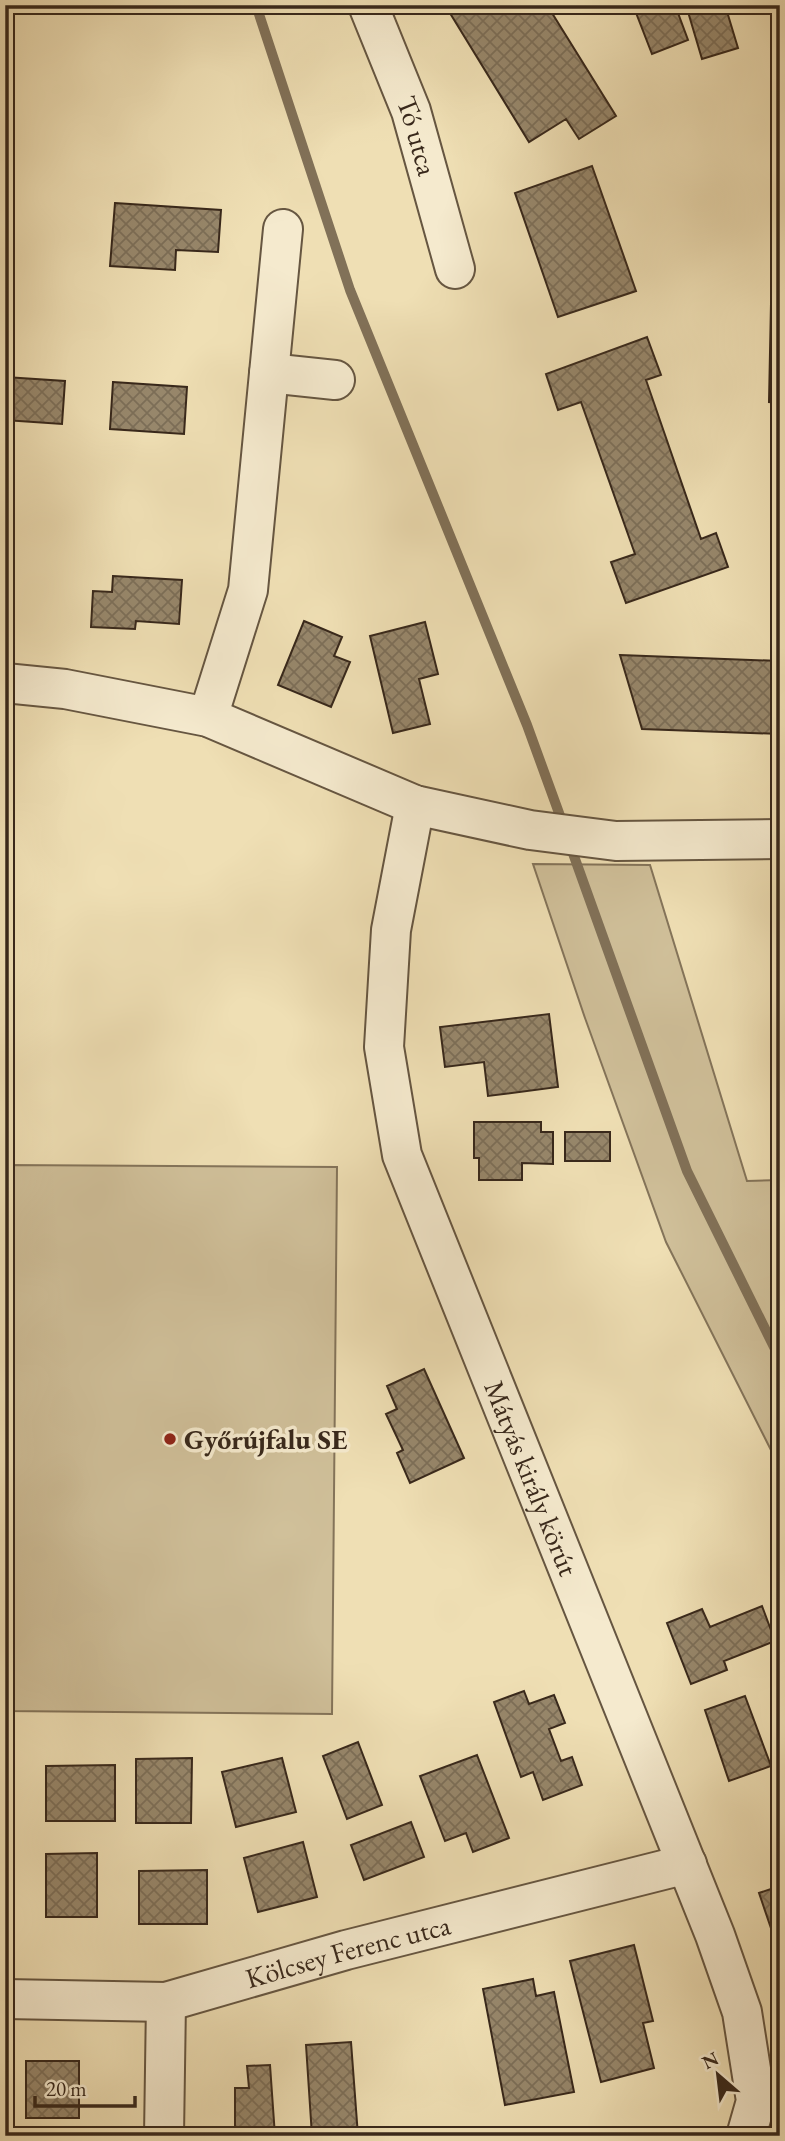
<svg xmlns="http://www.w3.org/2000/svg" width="785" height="2141" font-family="'EB Garamond',serif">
<defs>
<pattern id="building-cross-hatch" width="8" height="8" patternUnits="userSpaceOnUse" patternTransform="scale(1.75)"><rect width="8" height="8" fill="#97876b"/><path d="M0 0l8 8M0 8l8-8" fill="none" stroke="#7c6e57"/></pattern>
</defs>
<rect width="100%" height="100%" fill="#efdfb4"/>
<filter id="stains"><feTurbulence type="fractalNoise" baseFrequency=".00286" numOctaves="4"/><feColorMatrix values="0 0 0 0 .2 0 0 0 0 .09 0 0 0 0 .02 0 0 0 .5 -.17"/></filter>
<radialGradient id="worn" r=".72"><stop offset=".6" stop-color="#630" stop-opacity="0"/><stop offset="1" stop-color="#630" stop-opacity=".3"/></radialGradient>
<path fill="#d0c09a" stroke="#84745a" stroke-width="2" d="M533 864 650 865 747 1181 780 1180V1468L666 1242 585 1018Z
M5 1165 337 1167 332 1714 5 1711Z"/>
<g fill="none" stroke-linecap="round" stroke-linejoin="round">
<path stroke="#817158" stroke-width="10" d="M256 5 350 290 527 725 563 824
M570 845 687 1171 780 1359"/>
</g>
<path fill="url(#building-cross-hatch)" stroke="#38281b" stroke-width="2" d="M445 5H547L616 116 579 139 566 119 529 142Z
M633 5H675L688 40 652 54Z
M686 5H725L738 48 702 59Z
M592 166 636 291 558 317 515 193Z
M115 203 221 210 218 252 176 250 175 270 110 266Z
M771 303 780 304V403L769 402Z
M647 337 661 375 646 380 701 539 716 533 728 567 626 603 611 562 635 554 581 402 558 410 546 374Z
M5 377 65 381 62 424 5 420Z
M113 382 187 387 184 434 110 429Z
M780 419V510H777Z
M113 576 182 580 179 624 136 621 135 629 91 627 93 591 112 592Z
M304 621 342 637 334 656 350 662 331 707 278 685Z
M425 622 438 674 419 679 430 724 393 733 370 636Z
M620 655 780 661V734L642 729Z
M549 1014 558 1087 488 1096 484 1062 445 1067 440 1027Z
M474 1122H541V1132H553V1164L522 1163V1180H479V1158H474Z
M565 1132H610V1161H565Z
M424 1369 464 1458 410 1483 397 1453 403 1450 386 1414 397 1409 387 1386Z
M762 1606 775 1641 724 1661 727 1670 691 1684 667 1623 702 1609 710 1627Z
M524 1691 529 1704 554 1695 565 1723 549 1729 561 1761 572 1757 582 1785 543 1800 533 1772 521 1777 494 1702Z
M745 1696 771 1766 729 1781 705 1710Z
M358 1742 382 1805 347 1819 323 1756Z
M477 1755 509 1838 473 1852 466 1833 445 1841 420 1776Z
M192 1758 191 1823H136V1759Z
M282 1758 296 1812 236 1827 222 1772Z
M115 1765V1821H46V1766Z
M411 1822 424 1857 364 1880 351 1845Z
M303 1842 317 1897 258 1912 244 1858Z
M97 1853V1917H46V1854Z
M207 1870V1924H139V1871Z
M780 1886V1935L774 1937 759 1893Z
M634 1945 653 2021 643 2023 654 2068 601 2082 570 1961Z
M533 1979 536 1996 554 1992 574 2092 505 2105 483 1989Z
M351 2042 358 2136H312L306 2045Z
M26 2061H79V2118H26Z
M270 2065 275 2136H235V2088H249L247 2066Z
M27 2129H92V2136H27Z"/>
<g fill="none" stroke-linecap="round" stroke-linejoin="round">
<defs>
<g id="minor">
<path id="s1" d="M368 5 411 111 455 269"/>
<path d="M269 373 335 380"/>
<path d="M5 683 65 689 208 717 415 805 530 830 616 841 780 839"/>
<path d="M208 717 248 590 283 229"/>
<path id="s2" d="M415 805 391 930 384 1047 402 1155 715 1935 742 2012 756 2101 746 2136"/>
<path id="s3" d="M5 1999 166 2002 346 1950 687 1864"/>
<path d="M164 2136 166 2002"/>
</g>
</defs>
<use href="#minor" stroke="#665641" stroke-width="42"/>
<use href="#minor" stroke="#f5eace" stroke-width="38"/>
</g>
<circle fill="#8f2418" stroke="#f5eace" stroke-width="2.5" cx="170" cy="1439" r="7"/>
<g text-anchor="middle" stroke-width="7" stroke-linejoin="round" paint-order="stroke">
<g font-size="28" fill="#38281b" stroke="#f5eace">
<text dy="10" stroke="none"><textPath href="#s1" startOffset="140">Tó utca</textPath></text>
<text dy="10" stroke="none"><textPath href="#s2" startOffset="702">Mátyás király körút</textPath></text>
<text dy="10" stroke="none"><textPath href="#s3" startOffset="350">Kölcsey Ferenc utca</textPath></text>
</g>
<g font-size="28" font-weight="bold" fill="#38281b" stroke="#f5eace" text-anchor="start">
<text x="184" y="1449">Győrújfalu SE</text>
</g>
</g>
<rect width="785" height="2141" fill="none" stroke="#efdfb4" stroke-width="28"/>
<rect x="7" y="7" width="771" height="2127" fill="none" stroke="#38281b" stroke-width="3.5"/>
<rect x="14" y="14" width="757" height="2113" fill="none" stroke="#38281b" stroke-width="2"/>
<g transform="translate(718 2075) rotate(332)" stroke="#f5eace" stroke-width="5" paint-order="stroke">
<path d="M0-5L12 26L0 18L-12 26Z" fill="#38281b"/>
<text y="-10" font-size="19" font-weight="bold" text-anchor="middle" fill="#38281b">N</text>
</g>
<path d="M35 2096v10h100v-10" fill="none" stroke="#38281b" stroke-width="3.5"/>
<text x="46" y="2096" font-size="21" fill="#38281b" stroke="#f5eace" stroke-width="5" paint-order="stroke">20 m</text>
<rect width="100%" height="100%" filter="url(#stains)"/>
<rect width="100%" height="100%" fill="url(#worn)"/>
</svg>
